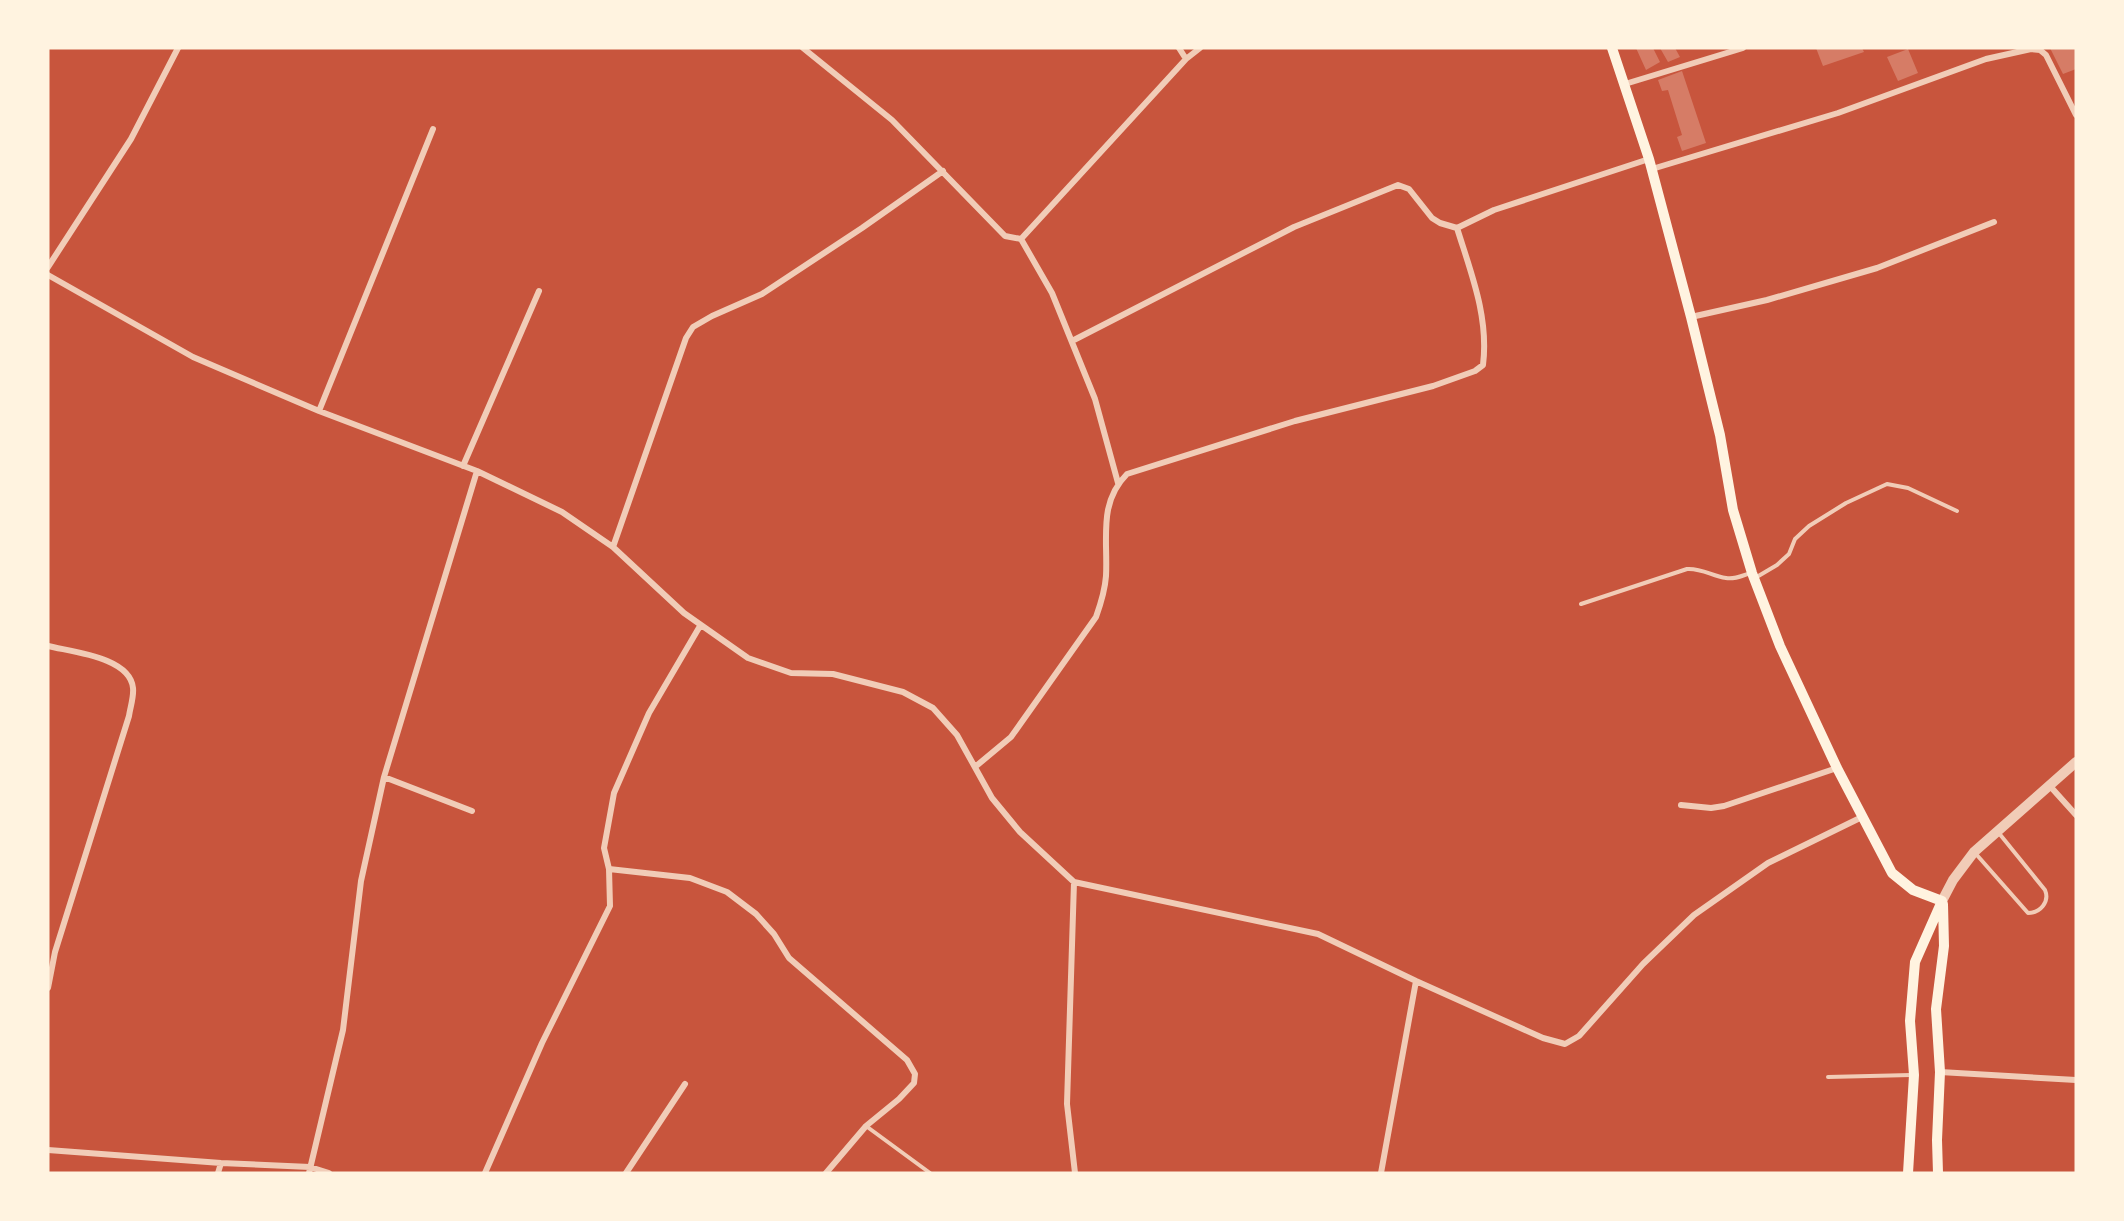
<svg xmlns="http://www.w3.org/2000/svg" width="2124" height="1221" font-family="Signika,sans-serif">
<rect width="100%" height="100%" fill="#c8553d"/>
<path fill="#d67c66" d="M1636 48H1653L1660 62 1646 70Z
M1660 48H1675L1680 57 1668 62Z
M1816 48H1862L1864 52 1823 66Z
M2050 48H2076V69L2063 74Z
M1908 49 1918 73 1898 81 1887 57Z
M1682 71 1706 143 1682 151 1677 137 1682 135 1668 90 1662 91 1658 80Z"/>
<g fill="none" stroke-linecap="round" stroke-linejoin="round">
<path stroke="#f1ccb7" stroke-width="4" d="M1755 578 1777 565 1789 554 1795 539 1809 526 1846 503 1887 484 1908 488 1957 511
M1581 604 1687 569C1702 568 1712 576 1726 578 1735 580 1743 575 1751 573
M1976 854 2028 913C2040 913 2050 902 2045 890L1998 832
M1828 1077 1911 1075
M866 1126 930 1173"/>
<path stroke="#f1ccb7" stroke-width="6" d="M803 48 892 120 1005 236 1021 239 1186 59 1200 48
M1179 48 1186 59
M1625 84 1743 48
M1652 169 1838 113 1986 59 2031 49 2040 50 2046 55 2076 115
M1021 239 1052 293 1095 399 1118 483
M48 267 131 139 178 48
M48 275 193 357 319 411 477 471 562 512 613 547 684 613 748 658 791 673 833 674 903 692 933 708 957 735 992 798 1020 832 1074 882 1318 934 1416 981 1543 1038 1565 1044 1579 1036 1643 964 1694 915 1768 863 1862 817
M1691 317 1767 300 1877 268 1994 222
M1072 341 1294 227 1398 185 1409 189 1432 218 1440 223 1457 228 1494 210 1649 159
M319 411 433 129
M463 466 539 291
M613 547 686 338 693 327 712 316 762 294 862 228 943 171
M48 646C72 652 130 657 133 688 134 697 130 708 129 716L55 952 48 988
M975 767 1011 737 1096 617C1101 603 1105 590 1106 576 1108 539 1098 503 1127 474L1295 421 1433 386 1475 371 1483 365C1489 317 1471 273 1457 228
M384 777 472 811
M2049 785 2076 815
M1681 805 1711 808 1724 806 1837 768
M609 869 690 878 727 892 756 914 774 934 789 958 907 1060 915 1074 914 1083 899 1099 866 1126 826 1173
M1074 882 1067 1104 1075 1173
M1940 1072 2076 1080
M48 1150 221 1163 310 1167 329 1173
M218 1173 221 1163
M309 1173 343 1030 361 881 384 777 477 471
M485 1173 542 1043 610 906 609 869 604 848 614 793 649 713 700 626
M626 1173 685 1084
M1381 1173 1416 981"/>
<path stroke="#f1ccb7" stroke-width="10" d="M1942 901 1953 880 1974 852 2076 762"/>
<path stroke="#fff3e0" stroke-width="10" d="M1612 48 1649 159 1691 317 1720 435 1733 510 1752 573 1780 646 1837 768 1892 873 1913 890 1942 901
M1908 1173 1914 1075 1910 1021 1915 962 1942 901
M1938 1173 1937 1140 1940 1072 1936 1009 1944 946 1943 904"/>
</g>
<rect width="2124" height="1221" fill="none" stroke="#fff3e0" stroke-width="99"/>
</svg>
